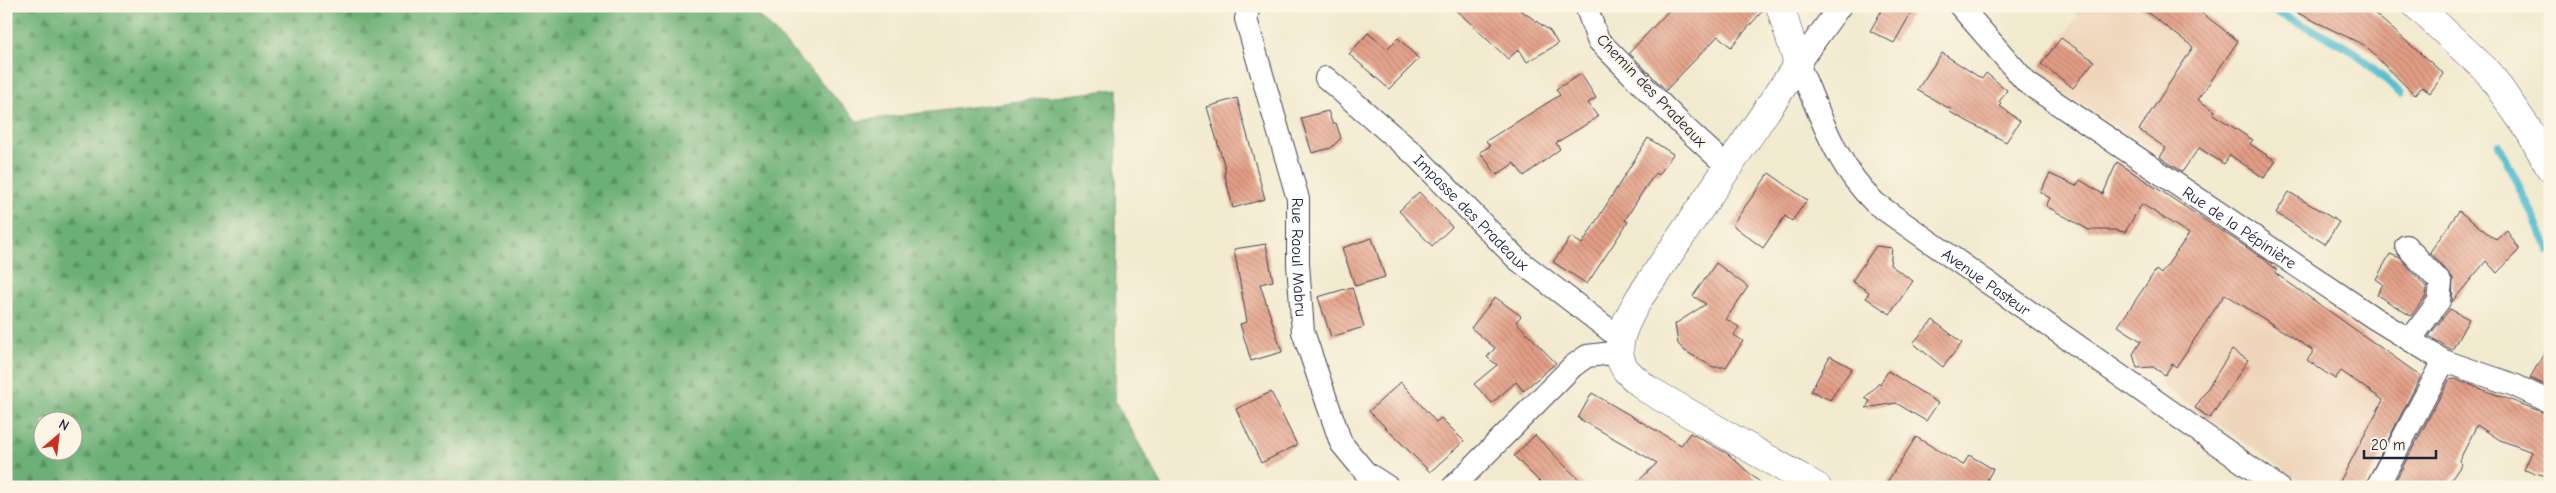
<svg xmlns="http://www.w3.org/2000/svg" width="2556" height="493" font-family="'Comic Neue',sans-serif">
<defs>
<pattern id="forest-firs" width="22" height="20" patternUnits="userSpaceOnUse" patternTransform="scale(1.25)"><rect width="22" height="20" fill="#6cb074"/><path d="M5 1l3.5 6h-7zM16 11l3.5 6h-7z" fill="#588f60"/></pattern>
<pattern id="building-back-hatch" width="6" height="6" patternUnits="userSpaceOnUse" patternTransform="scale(1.25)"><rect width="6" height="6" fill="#e39e85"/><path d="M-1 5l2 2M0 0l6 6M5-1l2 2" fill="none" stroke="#b8806e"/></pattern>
</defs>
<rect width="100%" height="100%" fill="#fcf5e5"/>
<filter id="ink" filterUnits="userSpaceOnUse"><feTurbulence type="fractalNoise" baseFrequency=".02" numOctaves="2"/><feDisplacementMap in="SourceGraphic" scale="10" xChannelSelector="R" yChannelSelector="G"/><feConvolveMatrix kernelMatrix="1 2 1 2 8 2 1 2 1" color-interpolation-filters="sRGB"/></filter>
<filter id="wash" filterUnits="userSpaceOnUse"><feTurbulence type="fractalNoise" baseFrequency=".0096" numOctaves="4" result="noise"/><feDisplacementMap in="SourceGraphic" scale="20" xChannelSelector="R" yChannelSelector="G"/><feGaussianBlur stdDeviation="1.12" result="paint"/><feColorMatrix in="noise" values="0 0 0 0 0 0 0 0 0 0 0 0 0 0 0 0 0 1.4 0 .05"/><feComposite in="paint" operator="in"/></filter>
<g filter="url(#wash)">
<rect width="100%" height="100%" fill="#f2eacf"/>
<path fill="#efd6bb" d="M2065 6H2193L2238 41 2198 99 2215 111 2190 149 2173 139 2161 155 2068 96 2037 71 2078 16Z
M2266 257 2280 266 2275 274 2337 316 2340 313 2378 339 2374 344 2420 375 2361 487H2309L2159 383 2172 364 2177 367 2214 311 2201 302 2261 264Z"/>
<path fill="url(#forest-firs)" stroke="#476958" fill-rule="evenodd" d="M6 6H751L857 121 1117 89 1115 401 1163 487H6ZM42 420H72V450H42Z"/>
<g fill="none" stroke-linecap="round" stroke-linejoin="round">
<path stroke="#54bed0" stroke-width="8" d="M2263 6 2326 36 2356 53 2401 94
M2499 145 2550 251"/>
</g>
<g id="blocks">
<path fill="url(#building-back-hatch)" d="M1452 6H1515L1550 31 1558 44 1527 62 1519 49 1508 59Z
M1673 6H1765V8L1731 47 1718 36 1666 90 1629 53Z
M1884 6H1915L1894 43 1870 31Z
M2139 6H2193L2238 41 2198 100 2215 111 2213 114 2253 140 2250 144 2276 161 2264 178 2230 155 2224 164 2199 148 2182 172 2160 157 2166 148 2139 130 2193 47Z
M2283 6H2366L2444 74 2430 93 2422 87 2415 95 2364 45Z
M1368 33 1387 49 1398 38 1419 59 1389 89 1349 54Z
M2061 38 2094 61 2073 88 2041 64Z
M1942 53 1982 79 1986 73 2007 90 1999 102 2002 104 2000 106 2020 121 2006 142 1950 112 1952 110 1917 90Z
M1581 74 1596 98 1588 103 1598 117 1556 143 1560 149 1524 176 1514 163 1497 175 1480 152 1490 146 1486 141 1560 95 1556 89Z
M1237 98 1265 199 1233 208 1224 172 1226 171 1207 107Z
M1328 111 1332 123H1336L1341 138 1331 148 1312 153 1301 118Z
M1648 138 1673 154 1659 175 1656 173 1647 185 1625 220 1628 222 1587 284 1553 262 1571 237 1582 244Z
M2117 162 2264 259 2277 270 2275 273 2421 376 2364 487H2337L2383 400 2341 371 2335 379 2307 360 2314 351 2225 294 2176 367 2172 364 2165 375 2153 367 2137 368 2133 354 2141 341 2118 326 2156 270 2161 274 2189 234 2142 204 2125 232 2113 230H2089L2046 206 2050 198 2040 192 2050 174 2076 186 2080 180 2103 194Z
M1769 173 1807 200 1792 221 1785 216 1763 248 1732 225Z
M1419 192 1452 227 1432 246 1399 211Z
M2289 192 2339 222 2325 244 2276 213Z
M2459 211 2496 240 2507 230 2519 250 2497 273 2486 261 2452 302 2453 278 2430 252Z
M1372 238 1385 277 1355 286 1342 248Z
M1266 244 1273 281 1260 284 1282 352 1251 361 1240 324 1247 322 1234 249Z
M1876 246 1892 248 1890 265 1913 281 1890 314 1866 298 1869 292 1852 281Z
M2390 254 2400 258 2427 288 2426 296 2411 316 2377 295 2383 284 2376 279Z
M1716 263 1748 287 1726 319 1739 327 1734 335 1743 341 1726 367H1713L1685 351 1678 344 1675 324 1706 304 1693 296Z
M1352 287 1364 327 1331 337 1318 297Z
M1495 297 1521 316 1516 322 1556 363 1523 391 1516 382 1492 403 1474 384 1497 365 1487 357 1495 348 1471 328Z
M2450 309 2469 319 2452 350 2429 336Z
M1933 320 1962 343 1943 367 1913 343Z
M2550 343V387L2530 378Z
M2232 350 2248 360 2210 418 2195 408Z
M1830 356 1852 368 1830 400 1811 391Z
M1888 371 1938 403 1926 421 1896 403 1866 408 1870 401 1865 398 1879 383 1880 384Z
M2455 379 2550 415V477L2524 470 2532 452 2500 440 2477 425 2459 461 2462 464 2446 487H2392L2449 380Z
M1401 382 1436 422 1441 418 1464 441 1430 472 1369 411Z
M1271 392 1297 445 1261 463 1236 409Z
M1592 393 1681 445 1690 433 1728 454 1765 487H1632L1657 463 1578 418Z
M1535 435 1565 466 1587 487H1545L1514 456Z
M1916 437 1963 465 1969 455 1993 469 1987 480 1999 487H1884Z"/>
</g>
</g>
<g filter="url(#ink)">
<use href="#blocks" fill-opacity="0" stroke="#414051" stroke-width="1"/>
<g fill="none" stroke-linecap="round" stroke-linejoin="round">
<defs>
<g id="minor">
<path id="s1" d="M1249 6 1246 19 1298 199V264L1303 332 1341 443 1365 472 1388 487"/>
<path d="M1586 6 1598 40 1681 124 1729 168"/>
<path id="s2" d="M1840 6 1798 64C1822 117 1833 161 1875 203L2278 487"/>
<path id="s3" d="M1960 6 2027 83 2374 318 2444 361 2514 385 2550 402"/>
<path id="s4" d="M1326 78 1415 155 1517 259 1621 339"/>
<path d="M2406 246 2441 283 2439 301 2410 340"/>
<path d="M1453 487 1573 366 1587 356 1621 352"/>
<path d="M2377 487 2444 361"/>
</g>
<path id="secondary" d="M1780 6 1798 64 1640 297C1629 316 1609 348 1626 370 1632 377 1640 383 1647 389L1817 487
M2417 6 2489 73 2530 132 2550 168"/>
</defs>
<use href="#minor" stroke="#414051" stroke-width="24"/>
<use href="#secondary" stroke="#414051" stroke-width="29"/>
<use href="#minor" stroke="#fff" stroke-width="22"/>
<use href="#secondary" stroke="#fff" stroke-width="28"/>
</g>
</g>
<g text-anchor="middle" stroke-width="4" stroke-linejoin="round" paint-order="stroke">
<g font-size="16" fill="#22223b" stroke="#fcf5e5">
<text transform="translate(1652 90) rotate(46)" y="6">Chemin des Pradeaux</text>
<text dy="6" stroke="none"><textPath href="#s4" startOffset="198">Impasse des Pradeaux</textPath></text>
<text dy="6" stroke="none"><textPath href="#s3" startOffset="359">Rue de la Pépinière</textPath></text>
<text dy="6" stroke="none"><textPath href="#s1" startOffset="259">Rue Raoul Mabru</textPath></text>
<text dy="6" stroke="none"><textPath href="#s2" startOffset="368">Avenue Pasteur</textPath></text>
</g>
</g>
<rect width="2556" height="493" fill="none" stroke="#fcf5e5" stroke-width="25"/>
<g transform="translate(58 436) rotate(28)"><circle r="24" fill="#fcf5e5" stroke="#a5a1a1"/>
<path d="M0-4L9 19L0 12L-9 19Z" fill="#c8321e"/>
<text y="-8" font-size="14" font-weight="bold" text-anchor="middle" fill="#22223b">N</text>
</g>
<path d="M2364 450v8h72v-8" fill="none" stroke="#22223b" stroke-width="2.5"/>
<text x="2371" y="450" font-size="15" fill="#22223b" stroke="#fcf5e5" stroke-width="4" paint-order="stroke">20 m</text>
</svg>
